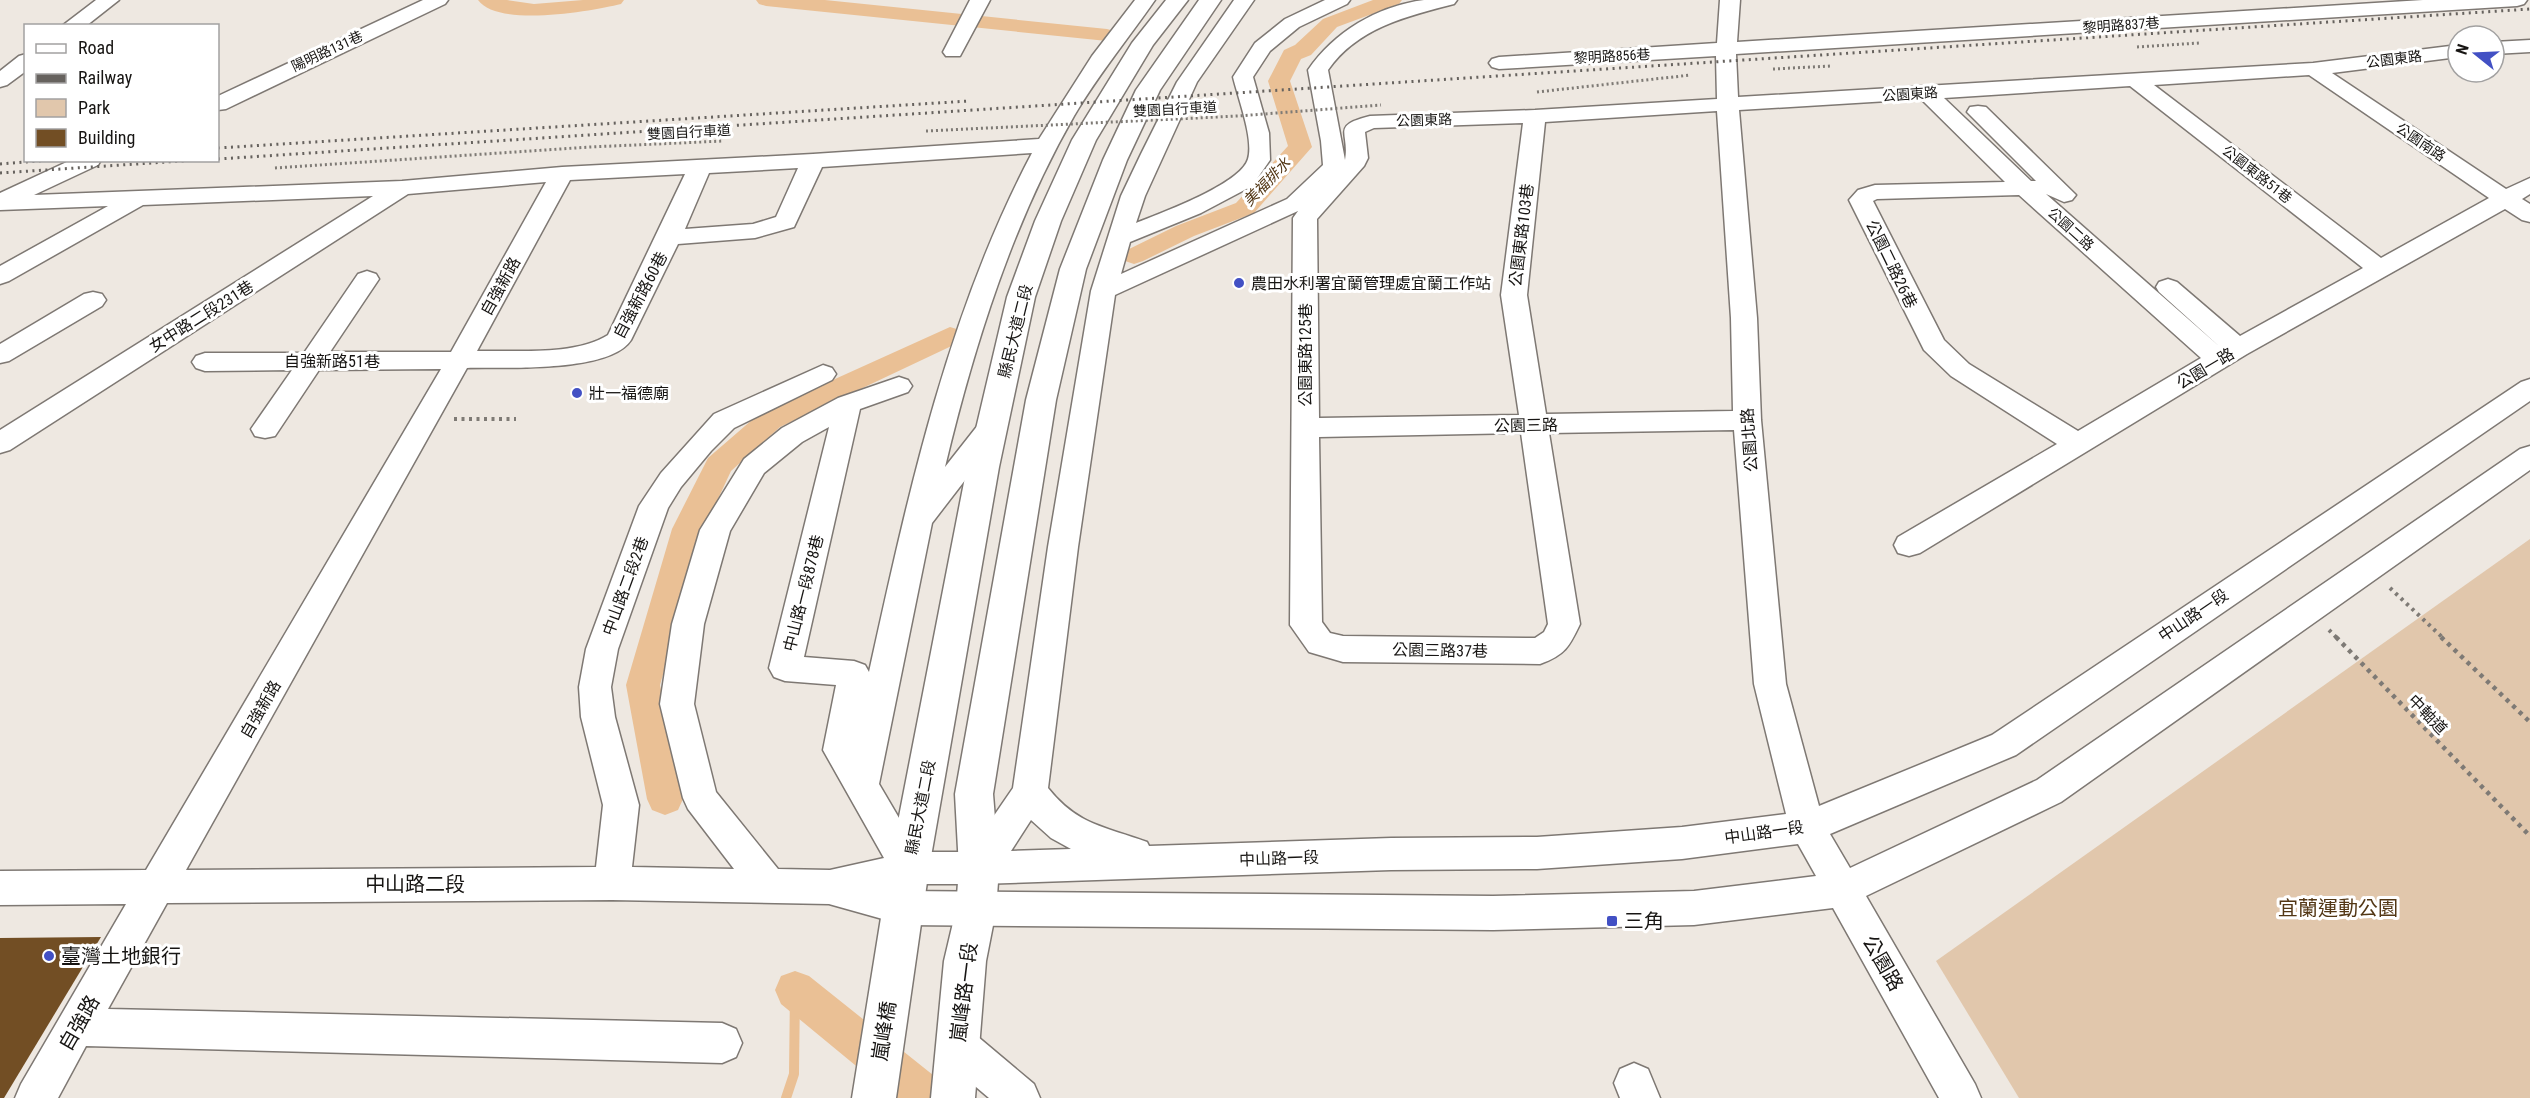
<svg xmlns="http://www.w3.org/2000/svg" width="2530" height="1098" font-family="'Roboto Condensed','Noto Sans TC',sans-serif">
<rect width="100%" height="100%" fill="#eee8e1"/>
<path fill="#e1c7ac" d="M2530 539V1098H2019L1936 961Z"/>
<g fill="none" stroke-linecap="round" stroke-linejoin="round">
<path stroke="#eac095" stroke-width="10" d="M786 1098 794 1074 795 990"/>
<path fill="#eac095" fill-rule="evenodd" d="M478 0H507L534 4 583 0H624L621 4C592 11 498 28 478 0Z
M756 0H825L1107 29 1114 31 1117 35 1114 39 1107 41 766 6 759 4Z
M1373 0H1402L1399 4 1337 27 1311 55 1301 59 1290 81 1312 147 1254 213 1194 236 1143 261 1134 264 1125 261 1121 256 1125 251 1176 226 1236 203 1288 146 1268 81 1284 50 1295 45 1323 19Z
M950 327 960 330 964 336 960 342 780 427 731 471 704 529 660 685 683 799 678 810 665 815 652 810 647 799 626 685 672 529 708 458 760 413Z
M795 971 809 976 943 1083 949 1098H895L781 1004 775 990 781 976Z"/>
</g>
<path fill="#724e24" d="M101 937 4 1098H0V938Z"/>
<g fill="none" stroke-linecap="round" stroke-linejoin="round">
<defs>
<path id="minor" d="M96 0H119L86 26H62Z
M423 0H448L445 4 226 109 218 110V96Z
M970 0H990L960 56H946L943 52Z
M1135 0H1155C1128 39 1098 75 1074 116 1013 222 974 345 945 467L982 420 992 418 1002 420 1006 427 932 523 879 784 919 852H969L1013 788 1048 547 1091 291 1121 196 1141 154 1177 82 1234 0H1254L1197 82 1145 196 1136 223C1161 213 1241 184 1248 159 1254 139 1238 98 1233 77L1255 43 1285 19 1325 0H1350L1347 4 1299 27 1270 51 1253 77 1269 133 1270 160 1252 186 1201 213 1130 242 1121 274 1287 199 1323 165 1321 141 1308 70C1334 32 1377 6 1424 0 1434 0 1446 0 1457 0L1454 4C1407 16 1357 28 1328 70L1345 160C1350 132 1330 126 1370 116L1535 110 1717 99 1716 56 1499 69 1492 67 1489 63 1492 59 1499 57 1717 43 1720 0H1740L1737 42 2423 0H2527L2524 4 2517 6 1736 54 1738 97 2313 63 2458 45V57L2332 73 2506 189 2530 178V194L2522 199 2530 204V222L2522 220 2505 209 2247 354 1920 553 1909 556 1898 553 1894 545 1898 537 2057 444 1951 376 1924 350 1849 200 1858 190 1875 185 2005 182 1921 99 1739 110 1757 318 1761 420 1786 684 1819 806 1992 735 2521 382 2530 379V401L2016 755 1830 834 1850 868 2037 780 2520 449 2530 446V470L2061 802 1866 896 1975 1084 1981 1098H1939L1833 908 1694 925 1493 930 904 925 829 904 612 900 167 903 108 1009 722 1023 736 1029 742 1043 736 1057 722 1063 86 1046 58 1098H15L21 1084 126 904 0 905V871L146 870 441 369 319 370 275 436 265 438 255 436 251 429 292 370 205 371 196 368 192 362 196 356 205 353H304L358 274 367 271 376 274 379 279 330 352H451L546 182 408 194 10 450 0 453V430L373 196 143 205 9 281 0 284V266L108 206 0 210V193L71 160H101L98 165 34 195 402 181 562 167 813 154 1039 139 1092 56ZM2309 75 2489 198 2381 258 2154 85ZM2130 86 2363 268 2240 336 2177 282 2168 279 2159 282 2156 287 2159 292 2220 347 2046 194 2064 202 2072 200 2076 195 1986 107 1978 106 1970 107 1967 112 2036 181H2031L1944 98ZM1717 111 1731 318 1733 411 1546 414 1527 295 1545 122ZM1523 123 1501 295 1519 415 1319 418 1317 219 1364 166 1368 158 1365 132 1374 128ZM1032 153C947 314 908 495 869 672L865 665 854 661 804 657 860 409 908 392 912 386 908 380 899 377 838 398 782 428 744 459 700 530 672 624 660 704 683 798 688 809 734 869 632 867 639 805 615 717 611 687 618 649 668 508 681 487 711 451 734 428 832 380 836 374 832 368 823 365 714 414 661 473 639 506 586 649 579 687 581 717 603 805 596 867 186 870 467 368C505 367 610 373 631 340L678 244 755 238 794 227 822 167ZM798 168 776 217 753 224 685 229 709 173ZM685 174 608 335C575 356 516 350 477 351L570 180ZM2019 195 2201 358 2078 431 1969 364 1944 340 1873 201 1877 199ZM1298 211 1293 218 1290 625 1309 652 1343 662 1540 664C1565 655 1569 647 1580 624L1549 433 1734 430 1754 684 1786 814 1682 827 1537 837 1391 838 1149 846 1147 842C1106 827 1077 825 1048 788L1078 547 1115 295ZM829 427 769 668 774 677 785 681 836 685 823 750 884 858 830 870 778 869 716 792 694 704 704 624 730 531 764 473 802 442ZM1521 433 1548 624 1544 632 1535 638 1343 636 1330 633 1322 622 1319 437ZM1031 820 1051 838 1071 849 1011 851ZM1798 844 1816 876 1694 891 1493 896 904 891 893 888 909 884H979L1391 870 1537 869 1682 859Z
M2530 40V52L2494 54V42Z
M26 54V71L7 85 0 87V71L19 56Z
M93 292 102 294 106 300 102 306 9 361 0 363V344L84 294Z
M957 1025 971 1031 1034 1084 1040 1098H989L943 1059 937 1045 943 1031Z
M1634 1063 1648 1069 1660 1098H1620L1614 1083 1620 1069Z"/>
<path id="major" d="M1166 0H1188L1153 45 1096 140 1061 221 1035 297 999 467 929 868 896 1098H852L889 868 967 467 1007 297 1035 221 1072 140 1132 43Z
M1199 0H1221L1160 90 1127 160 1086 269 1056 400 993 794 999 868 996 910 986 961 975 1098H931L944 961 956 910 959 868 955 794 1026 400 1060 269 1103 160 1136 90Z"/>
</defs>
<use href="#minor" stroke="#7e7873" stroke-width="3"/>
<use href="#major" stroke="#7e7873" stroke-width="3"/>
<path stroke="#7e7a75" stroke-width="3" stroke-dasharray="2 3" stroke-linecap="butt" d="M2137 47 2199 43
M1773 69 1831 66
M1537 92 1691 75
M275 168 590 147 723 141"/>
<path stroke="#7e7a75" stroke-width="4" stroke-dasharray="3 4.5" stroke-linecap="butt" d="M454 419H516
M2390 588 2443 638
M2329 630 2337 638"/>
<path stroke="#7e7a75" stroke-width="4.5" stroke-dasharray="4 5" stroke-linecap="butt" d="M2336 637 2530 836
M2441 637 2530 722"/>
<use href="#minor" fill="#fff" fill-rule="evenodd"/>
<use href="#major" fill="#fff" fill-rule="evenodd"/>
<path stroke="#66625e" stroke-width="3" stroke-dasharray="2 4.5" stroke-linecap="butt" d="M218 148 969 101
M218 159 2530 9
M0 164 50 160
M0 173 197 160"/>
<path stroke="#7e7a75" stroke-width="3" stroke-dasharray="2 3" stroke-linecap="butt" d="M926 131 1238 116 1381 105"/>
</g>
<g fill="#4250c4" stroke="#fff" stroke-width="2">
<circle cx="1239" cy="283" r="6"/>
<circle cx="577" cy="393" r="6"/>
<rect x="1606" y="915" width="12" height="12" rx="3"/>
<circle cx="49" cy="956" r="6"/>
</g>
<g text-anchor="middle" stroke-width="6" stroke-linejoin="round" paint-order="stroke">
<g font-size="14" fill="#171513" stroke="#fff">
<text transform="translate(2121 25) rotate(-4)" y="5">黎明路837巷</text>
<text transform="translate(327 51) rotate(-25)" y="5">陽明路131巷</text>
<text transform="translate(1612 56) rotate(-3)" y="5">黎明路856巷</text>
<text transform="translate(2394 59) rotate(-7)" y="5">公園東路</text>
<text transform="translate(1910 94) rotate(-4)" y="5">公園東路</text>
<text transform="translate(1175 109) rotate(-3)" y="5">雙園自行車道</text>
<text transform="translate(1424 120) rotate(-2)" y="5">公園東路</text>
<text transform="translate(689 132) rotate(-3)" y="5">雙園自行車道</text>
<text transform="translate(2421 142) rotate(34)" y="5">公園南路</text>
<text transform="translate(2257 174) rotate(38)" y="5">公園東路51巷</text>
<text transform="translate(2071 229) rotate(42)" y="5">公園二路</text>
</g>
<g font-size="15" font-style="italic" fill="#4f3311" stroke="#fff">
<text transform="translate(1267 182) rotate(-46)" y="5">美福排水</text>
</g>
<g font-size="16" fill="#171513" stroke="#fff">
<text transform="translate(1521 235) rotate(-83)" y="6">公園東路103巷</text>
<text transform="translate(1892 264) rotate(64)" y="6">公園二路26巷</text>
<text transform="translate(500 286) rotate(-61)" y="6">自強新路</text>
<text transform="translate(640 295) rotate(-62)" y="6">自強新路60巷</text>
<text transform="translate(201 316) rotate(-32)" y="6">女中路二段231巷</text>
<text transform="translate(1015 331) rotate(-76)" y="6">縣民大道二段</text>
<text transform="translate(1305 355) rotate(-90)" y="6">公園東路125巷</text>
<text x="332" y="367">自強新路51巷</text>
<text transform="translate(2205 368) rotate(-31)" y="6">公園一路</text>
<text transform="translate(1526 425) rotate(-1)" y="6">公園三路</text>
<text transform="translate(1749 440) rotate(-94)" y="6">公園北路</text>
<text transform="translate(625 586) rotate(-70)" y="6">中山路二段2巷</text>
<text transform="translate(803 593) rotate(-76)" y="6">中山路一段878巷</text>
<text transform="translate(2193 615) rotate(-34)" y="6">中山路一段</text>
<text transform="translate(1440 650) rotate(1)" y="6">公園三路37巷</text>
<text transform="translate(260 709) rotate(-60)" y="6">自強新路</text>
<text transform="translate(2428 714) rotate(46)" y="6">中軸道</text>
<text transform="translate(920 807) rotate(-79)" y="6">縣民大道二段</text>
<text transform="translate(1764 832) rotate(-8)" y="6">中山路一段</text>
<text transform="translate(1279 858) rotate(-2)" y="6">中山路一段</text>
</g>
<g font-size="16" fill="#171513" stroke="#fff" text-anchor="start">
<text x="1251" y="289">農田水利署宜蘭管理處宜蘭工作站</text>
<text x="589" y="399">壯一福德廟</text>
</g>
<g font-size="20" fill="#171513" stroke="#fff">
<text x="415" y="891">中山路二段</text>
<text transform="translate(1883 963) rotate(60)" y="7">公園路</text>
<text transform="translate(964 992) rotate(-83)" y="7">嵐峰路一段</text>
<text transform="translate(79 1023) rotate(-60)" y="7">自強路</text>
<text transform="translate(884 1031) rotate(-81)" y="7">嵐峰橋</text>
</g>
<g font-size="20" fill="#533715" stroke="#fff">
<text x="2338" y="915">宜蘭運動公園</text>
</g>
<g font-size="20" fill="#171513" stroke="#fff" text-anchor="start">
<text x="1624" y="928">三角</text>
<text x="61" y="963">臺灣土地銀行</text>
</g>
</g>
<rect x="24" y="24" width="195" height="138" fill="#ffffff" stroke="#a2a1a1" stroke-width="1.5"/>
<rect x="36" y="44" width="30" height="9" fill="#ffffff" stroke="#a2a1a1" stroke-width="1.5"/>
<text x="78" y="54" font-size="18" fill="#171513">Road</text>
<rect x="36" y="74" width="30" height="9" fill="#66625e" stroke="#a2a1a1" stroke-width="1.5"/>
<text x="78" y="84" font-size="18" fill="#171513">Railway</text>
<rect x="36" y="99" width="30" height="18" fill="#e1c7ac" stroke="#a2a1a1" stroke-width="1.5"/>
<text x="78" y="114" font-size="18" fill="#171513">Park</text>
<rect x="36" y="129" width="30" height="18" fill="#724e24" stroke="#a2a1a1" stroke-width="1.5"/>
<text x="78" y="144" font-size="18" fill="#171513">Building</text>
<g transform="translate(2476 54) rotate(288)"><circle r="28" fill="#ffffff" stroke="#a2a1a1" stroke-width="1.5"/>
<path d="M0-4.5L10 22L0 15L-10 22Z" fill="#4250c4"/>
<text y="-9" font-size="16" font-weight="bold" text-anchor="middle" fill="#171513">N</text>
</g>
</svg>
